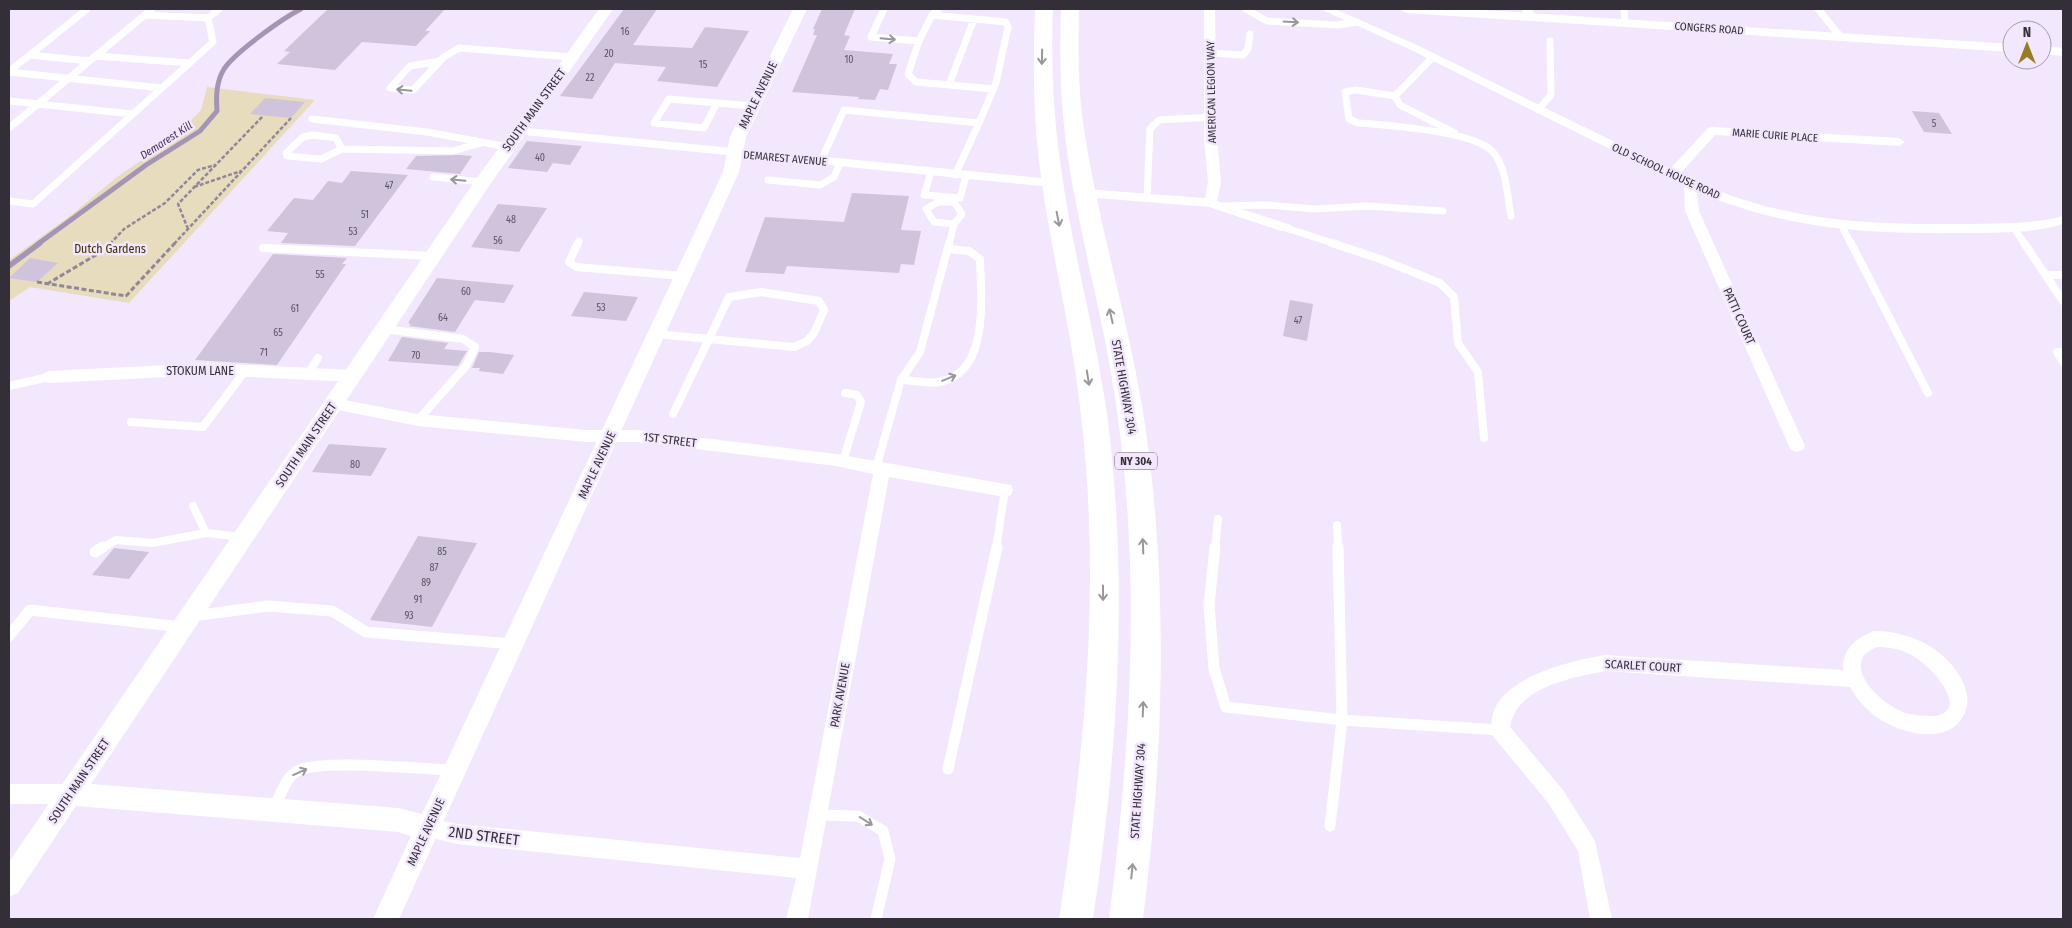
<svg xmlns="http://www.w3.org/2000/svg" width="2072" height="928" font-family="'Fira Sans Condensed',sans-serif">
<rect width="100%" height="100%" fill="#f2e7fc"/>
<path fill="#e7dcbd" d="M207 87 315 100 129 303 30 287 9 301V260L70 216 117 177 173 139 201 110Z"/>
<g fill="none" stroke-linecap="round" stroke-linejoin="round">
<path stroke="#a595b4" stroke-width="5" d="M38 244 146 165 200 131 217 111C216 97 216 82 224 69 234 53 283 18 301 9"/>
<path stroke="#a595b4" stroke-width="5.5" d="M9 266 40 243"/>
</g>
<path fill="#d0c3dc" d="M328 9H445L425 31H430L416 46 362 42 335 70 277 64 290 52 284 51Z
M624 9H657L633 45 692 48 705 27 749 31 717 87 657 81 666 67 615 63 592 99 560 96Z
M822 9H855L844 35 850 36 844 50 893 54 889 64H897L888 90 880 89 875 100 858 99 859 97 792 92 817 35H813L815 29H813Z
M265 98 305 102 291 118 250 114Z
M1912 111 1939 113 1952 134 1924 132Z
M527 141 582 146 570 165 553 163 547 172 508 168Z
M459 155 472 156 460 174 406 169 416 156Z
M351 171 408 175 355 246 281 243 288 233 267 231 294 198 313 200 328 181 342 183Z
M852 193 909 196 901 230 921 231 914 265 901 264 899 273 787 266 784 274 745 272 765 217 844 222Z
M498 204 547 208 519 252 471 247Z
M273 254 347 258 342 264H346L277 365 195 360Z
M30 258 58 263 37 282 9 278Z
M437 278 514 285 504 303 475 300 455 332 409 326 411 324 408 323Z
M584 292 638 297 626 321 571 316Z
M1290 300 1313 304 1307 341 1283 336Z
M402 337 448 343 444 349 467 351 458 366 388 361Z
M479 352H490L514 355 503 374 479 371 480 368H472Z
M329 444 387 448 371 476 312 472Z
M418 536 477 543 432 627 370 620Z
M114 548 149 552 129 579 92 575Z"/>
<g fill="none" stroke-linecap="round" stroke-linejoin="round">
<path stroke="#908897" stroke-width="2.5" stroke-dasharray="4 2" stroke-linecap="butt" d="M194 187 241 171
M188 229 178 204 263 116
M110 244 124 229 165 203 198 170 215 165
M174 244 291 118"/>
<path stroke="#908897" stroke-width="3" stroke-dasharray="5 2.5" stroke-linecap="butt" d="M37 282 126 296 175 243
M47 284 106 249 111 243"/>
<path stroke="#fff" stroke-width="7" d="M884 9 871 37 919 41 932 15 938 9
M1246 9 1267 21 1338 25 1356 22
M1624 9 1625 22
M1818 9 1840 36
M145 15 208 18
M932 15 1006 22 1008 27 996 83 979 123
M919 41 908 74 916 82 994 89
M1210 53 1243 55 1248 49 1250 34
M30 55 87 9
M95 56 189 63
M1433 57 1395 96 1356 90 1345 92 1349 119 1358 123C1386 125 1473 131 1492 151 1507 167 1507 196 1511 216
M440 61 410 66 390 88 413 90 444 57 459 48 572 57
M9 71 30 55 89 61
M9 72 162 88
M949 85 974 19
M1395 96 1400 105 1455 133
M9 101 133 114
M717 103 704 128 654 123 669 99 753 106
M1538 110 1551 95 1550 41
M312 119 427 132 508 147
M9 128 152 9
M313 135 336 138 342 149 321 159 287 156 286 153 303 137Z
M342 149 453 151 481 143
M821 161 844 110 979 123 955 175
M931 172 924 195 960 198 966 176
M433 177 483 182
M768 180 820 185 834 177 840 163
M937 196 938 202
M1147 197 1150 129 1159 120 1212 117
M9 201 33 204 213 42 208 18 219 9
M938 202H954L962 214 954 224 934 222 926 209Z
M1220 206 1266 205 1315 209 1368 206 1443 211
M1841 224 1851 244
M2013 227 2025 244
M1286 228 1336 244
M577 244 579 241
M949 244 954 224"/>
<path stroke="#fff" stroke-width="8" d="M578 243 569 262 576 267 683 276
M1332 243 1380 259 1440 283 1454 297 1458 343 1478 372 1484 438
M1851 243 1928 393
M2024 243 2063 301
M263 248 433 256
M2046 275H2063
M761 292 819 301 824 310 814 333 807 341 794 347 709 339 729 297Z
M384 329 463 339 475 347 466 366 418 420
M657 334 709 339
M2063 352H2057L2063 362
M308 374 318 358
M901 380C913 380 927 384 939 382 990 374 981 296 980 259L969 251 948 249
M9 386 49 377
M673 414 709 339
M131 422 203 427 245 371
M843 461 861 402 857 395 845 393
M876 468 901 380 920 352 949 243
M193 506 206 533 243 537
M1337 525 1338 549
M101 549 116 540 152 543 206 533
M996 549 1005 490
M1215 549 1218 519"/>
<path stroke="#fff" stroke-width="11" d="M1215 547 1209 605 1214 669 1226 707 1342 720 1500 730
M95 552 103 547
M192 616 268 606 332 611 366 632 514 644
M9 636 30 610 182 627
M948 769 997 547
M274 808C280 796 286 776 299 770 325 759 419 769 452 770
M818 815 858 816 883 831 890 859 876 919
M1330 826 1342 720 1338 547"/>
<path fill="#fff" fill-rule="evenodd" d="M1204 9H1215L1217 138 1221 182 1217 201 1291 225 1293 228 1291 231H1281L1209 207 1084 197 1077 193 1084 189 1205 198 1208 182 1204 138Z
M1320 9H1335L1417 45 1670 169 1708 128 1712 127 1899 138 1905 142 1899 146 1715 135 1680 174C1773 220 1858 225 1961 224 1995 223 2030 225 2063 216V224C2031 234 1998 232 1965 233 1866 234 1790 230 1697 192L1699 211 1805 446 1803 450 1797 452 1791 450 1789 446 1685 211 1684 186 1409 49Z
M1522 9H1532L1535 16 1533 18H1525Z
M518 127 1052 179 1059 183 1052 187 514 134 512 131Z
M207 363 352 370 357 372 360 376 357 380 352 382 207 375 49 383 44 381 41 377 44 373 49 371Z
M334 398 418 414 587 430H637L836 454 1011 485 1013 490 1011 495 1005 497 889 477 808 919H786L796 878 457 844 421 835 418 828 421 821 428 818 457 824 800 858 873 474 836 466 637 442H587L418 426 328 408 326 404 328 400Z
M1874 631C1892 631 1909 635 1926 644 1950 657 1982 693 1960 721 1941 745 1898 732 1878 718 1866 710 1857 699 1850 687L1605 671C1572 678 1516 687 1510 727L1563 790 1595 841 1612 919H1590L1578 851 1549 804 1493 736C1490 729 1491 725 1492 718 1499 677 1571 661 1605 655L1843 670C1842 649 1856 638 1874 631ZM1876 647C1889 647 1902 649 1913 656 1929 664 1975 713 1932 716 1923 716 1913 715 1905 713 1888 707 1854 681 1862 659 1864 653 1871 650 1876 647Z
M9 784H70L77 787 80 794 77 801 70 804H9Z"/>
<path fill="#fff" fill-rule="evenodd" d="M599 9H613L489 186 91 784 398 808 422 814 723 172 730 137 793 9H807L746 137 739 172 399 919H373L411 836 398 832 76 806 18 893 9 897V862L477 178Z
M1399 9H1466L2012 44V52L1406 13Z
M2042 46 2063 48V56L2042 54Z"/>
<path fill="#fff" fill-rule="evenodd" d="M1035 9H1053C1051 60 1053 110 1060 161 1071 246 1095 329 1107 414 1129 581 1118 753 1093 919H1059C1085 752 1101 583 1081 415 1072 329 1049 246 1039 161 1033 110 1033 60 1035 9Z
M1061 9H1079C1078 44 1078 80 1082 115 1096 217 1128 316 1144 418 1169 583 1164 754 1143 919H1109C1130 753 1141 585 1118 418 1107 333 1083 250 1069 165 1061 113 1059 62 1061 9Z"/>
</g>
<defs><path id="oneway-shaft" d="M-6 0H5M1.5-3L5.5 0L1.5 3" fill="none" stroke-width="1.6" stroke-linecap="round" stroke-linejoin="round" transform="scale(1.25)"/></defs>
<g stroke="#9a969c">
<use href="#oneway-shaft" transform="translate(1291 22) rotate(3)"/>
<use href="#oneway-shaft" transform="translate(888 39) rotate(5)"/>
<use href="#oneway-shaft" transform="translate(1042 57) rotate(91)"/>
<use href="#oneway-shaft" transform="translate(404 90) rotate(-175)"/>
<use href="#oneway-shaft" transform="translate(458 180) rotate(-175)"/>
<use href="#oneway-shaft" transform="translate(1058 219) rotate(79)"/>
<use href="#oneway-shaft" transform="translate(1111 316) rotate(-103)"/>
<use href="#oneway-shaft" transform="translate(949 378) rotate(-22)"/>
<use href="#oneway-shaft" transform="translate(1088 378) rotate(81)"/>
<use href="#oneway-shaft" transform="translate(1143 546) rotate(-92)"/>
<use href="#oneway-shaft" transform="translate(1103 593) rotate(90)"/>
<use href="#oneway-shaft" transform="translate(1143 709) rotate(-88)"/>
<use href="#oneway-shaft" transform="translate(300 772) rotate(-24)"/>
<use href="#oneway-shaft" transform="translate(866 821) rotate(32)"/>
<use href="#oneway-shaft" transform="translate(1132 871) rotate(-84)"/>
</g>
<g text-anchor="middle" stroke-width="5" stroke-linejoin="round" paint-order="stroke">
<g font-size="10" fill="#5b5361">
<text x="625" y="35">16</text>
<text x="609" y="57">20</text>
<text x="849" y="63">10</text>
<text x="703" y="68">15</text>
<text x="590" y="81">22</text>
<text x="1934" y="127">5</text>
<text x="540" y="161">40</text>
<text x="389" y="189">47</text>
<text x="365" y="218">51</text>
<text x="511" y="223">48</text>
<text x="353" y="235">53</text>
<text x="498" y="244">56</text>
<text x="320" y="278">55</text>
<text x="466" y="295">60</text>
<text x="601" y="311">53</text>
<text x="295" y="312">61</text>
<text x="443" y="321">64</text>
<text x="1298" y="324">47</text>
<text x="278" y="336">65</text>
<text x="264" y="356">71</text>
<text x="416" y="359">70</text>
<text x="355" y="468">80</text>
<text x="442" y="555">85</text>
<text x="434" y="571">87</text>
<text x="426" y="586">89</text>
<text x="418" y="603">91</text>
<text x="409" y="619">93</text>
</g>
<g font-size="11" fill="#342e38" stroke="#f2e7fc">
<text transform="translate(1709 28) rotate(4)" y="4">CONGERS ROAD</text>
<text transform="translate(1211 92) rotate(-91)" y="4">AMERICAN LEGION WAY</text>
<text transform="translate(1775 135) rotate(4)" y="4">MARIE CURIE PLACE</text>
<text transform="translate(785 158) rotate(5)" y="4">DEMAREST AVENUE</text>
<text transform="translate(1666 171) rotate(25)" y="4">OLD SCHOOL HOUSE ROAD</text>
</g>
<g font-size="11" font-style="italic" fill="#462e5a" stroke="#f2e7fc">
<text transform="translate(166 140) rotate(-33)" y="4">Demarest Kill</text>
</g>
<rect fill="#f2e7fc" stroke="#6d6673" stroke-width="1" x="1115" y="452.5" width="42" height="17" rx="4"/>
<g font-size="11" font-weight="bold" fill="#342e38">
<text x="1136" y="465">NY 304</text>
</g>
<g font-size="12" fill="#342e38" stroke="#f2e7fc">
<text transform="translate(758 95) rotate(-64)" y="4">MAPLE AVENUE</text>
<text transform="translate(534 110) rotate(-54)" y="4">SOUTH MAIN STREET</text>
<text transform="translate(1739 316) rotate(66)" y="4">PATTI COURT</text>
<text x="200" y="375">STOKUM LANE</text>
<text transform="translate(1124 387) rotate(80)" y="4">STATE HIGHWAY 304</text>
<text transform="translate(670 440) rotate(7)" y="4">1ST STREET</text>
<text transform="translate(306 445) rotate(-56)" y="4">SOUTH MAIN STREET</text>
<text transform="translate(597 465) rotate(-65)" y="4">MAPLE AVENUE</text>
<text transform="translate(1643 666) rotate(3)" y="4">SCARLET COURT</text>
<text transform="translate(840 695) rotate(-80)" y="4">PARK AVENUE</text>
<text transform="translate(79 781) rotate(-56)" y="4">SOUTH MAIN STREET</text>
<text transform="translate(1138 791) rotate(-86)" y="4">STATE HIGHWAY 304</text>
<text transform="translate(426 832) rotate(-65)" y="4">MAPLE AVENUE</text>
</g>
<g font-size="12" fill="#3c2f02" stroke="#f2e7fc">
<text x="110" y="253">Dutch Gardens</text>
</g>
<g font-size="15" fill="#342e38" stroke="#f2e7fc">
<text transform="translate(484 836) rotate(7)" y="5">2ND STREET</text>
</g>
</g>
<rect width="2072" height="928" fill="none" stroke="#342e38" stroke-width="20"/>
<g transform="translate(2027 45)"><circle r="24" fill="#f2e7fc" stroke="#a69dae"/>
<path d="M0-4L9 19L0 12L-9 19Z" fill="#967c24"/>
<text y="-8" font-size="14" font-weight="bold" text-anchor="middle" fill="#342e38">N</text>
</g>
</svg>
